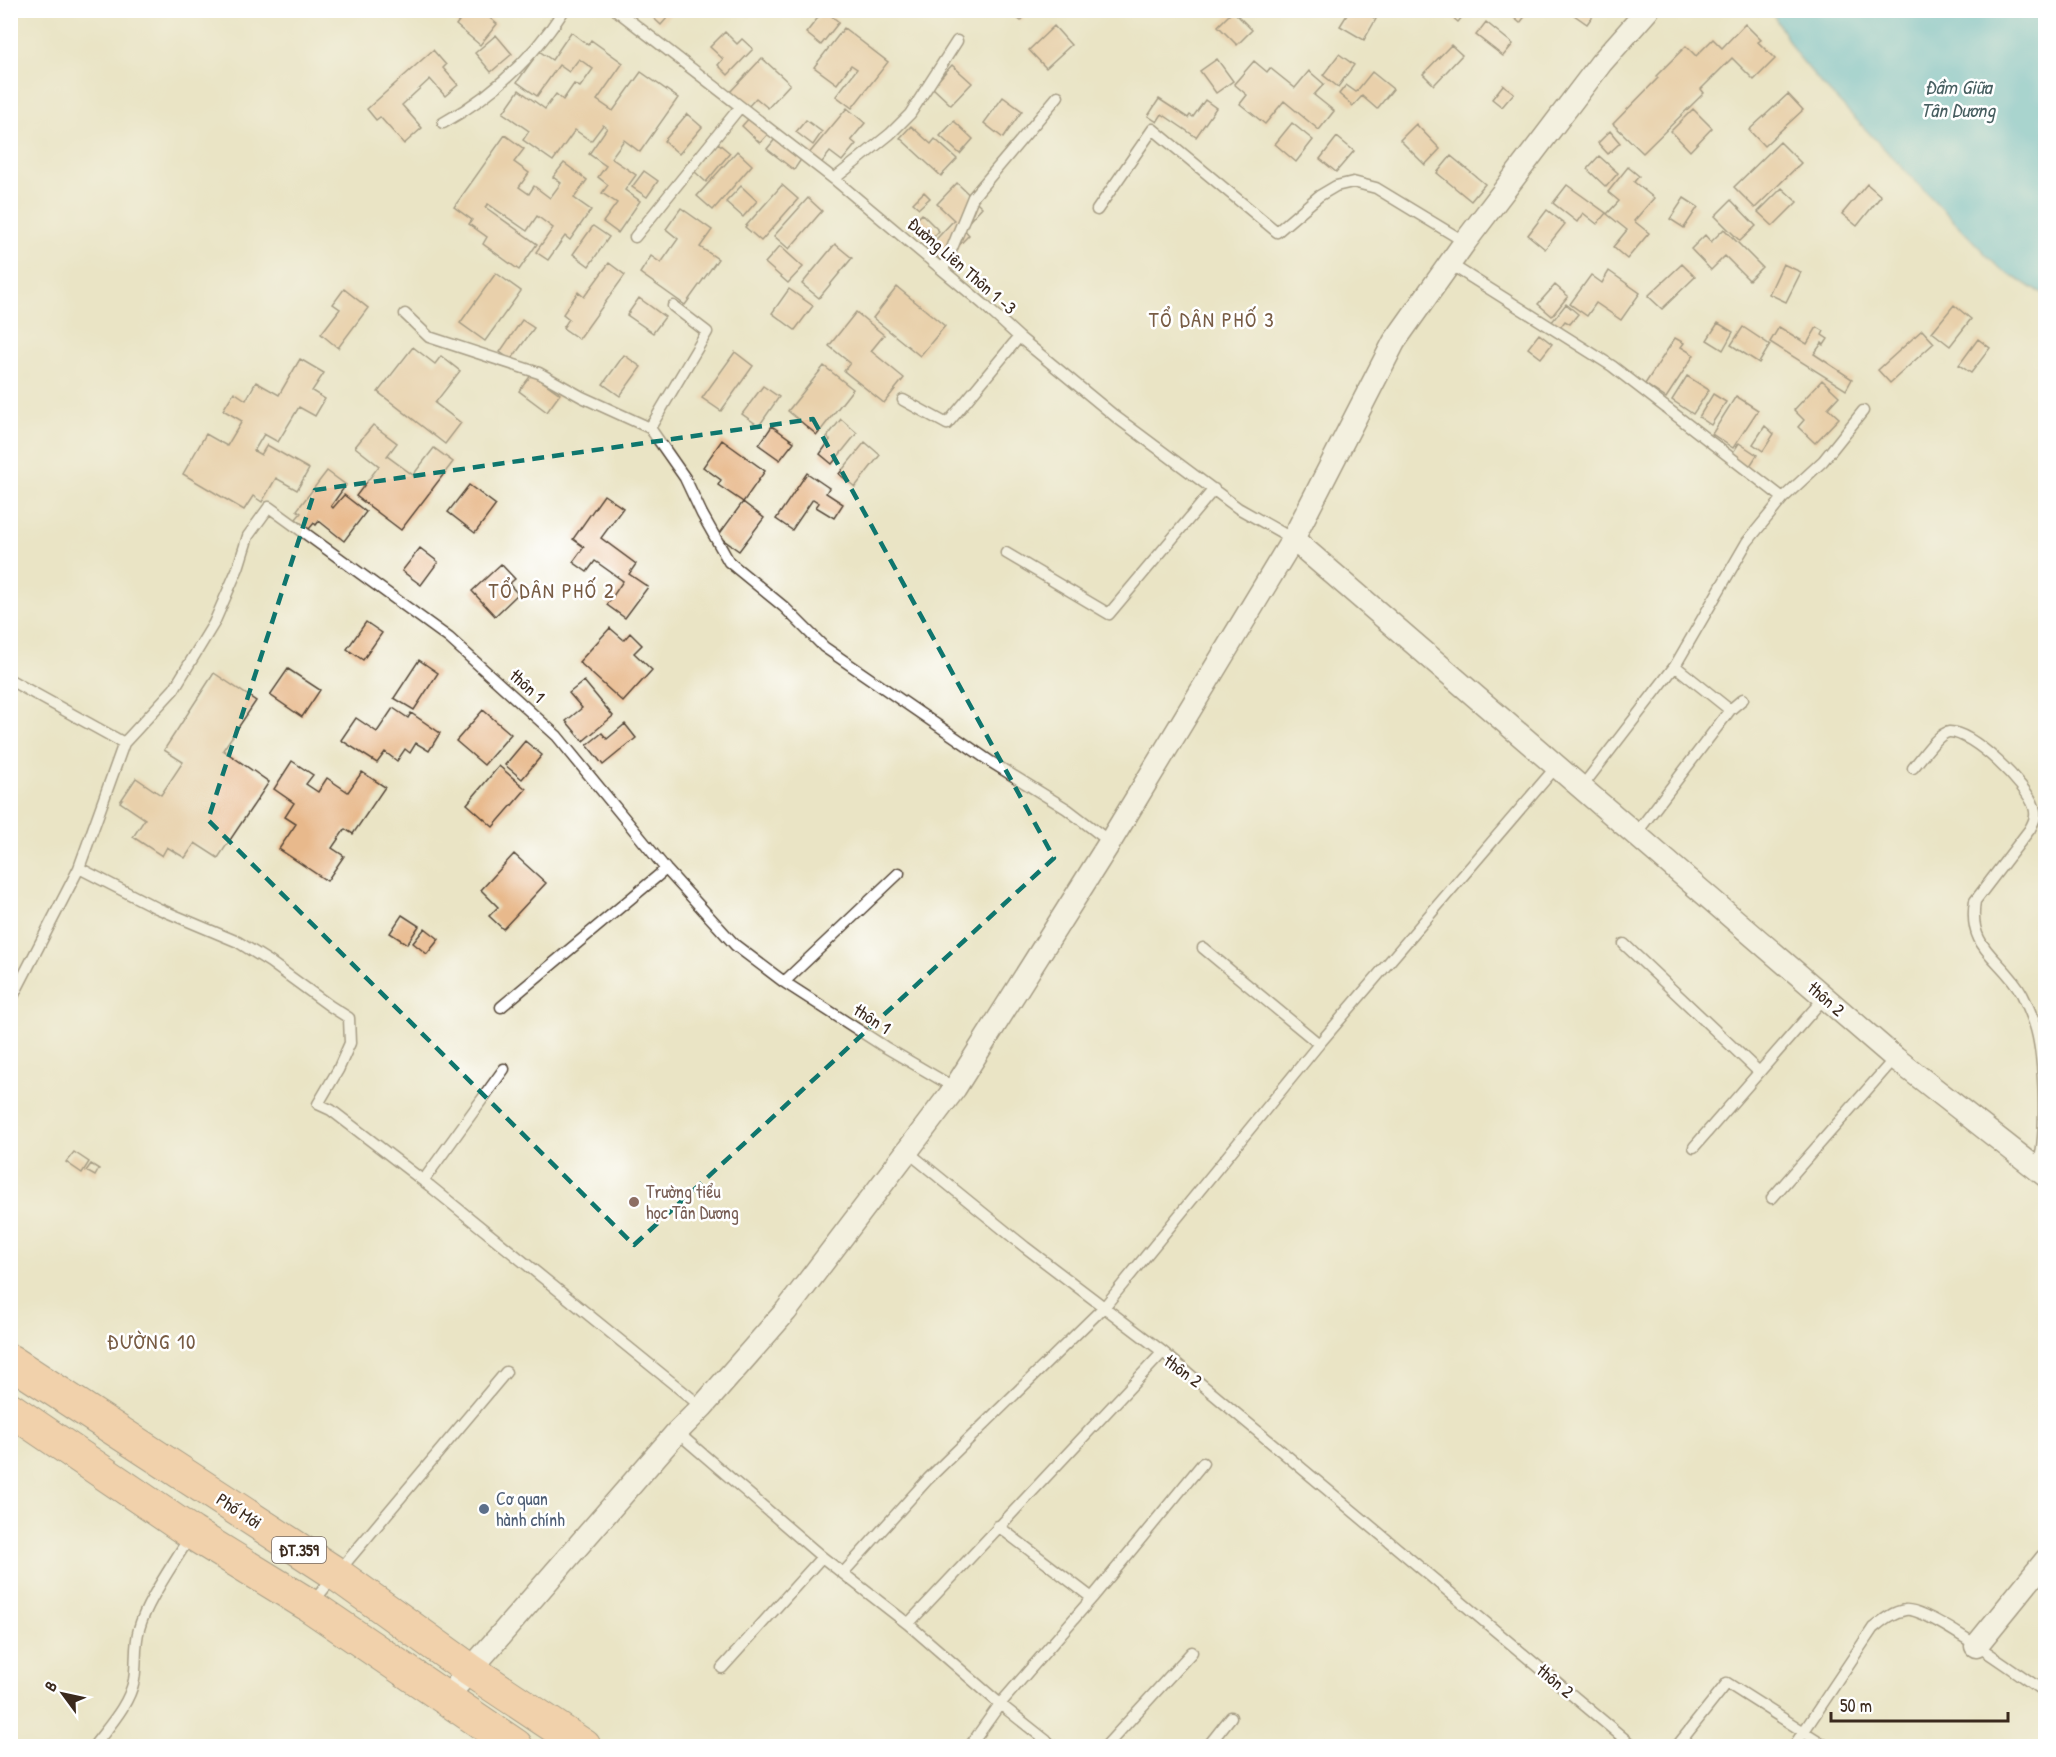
<svg xmlns="http://www.w3.org/2000/svg" width="2056" height="1757" font-family="'Patrick Hand',sans-serif">
<rect width="100%" height="100%" fill="#fff"/>
<filter id="ink" filterUnits="userSpaceOnUse"><feTurbulence type="fractalNoise" baseFrequency=".0167" numOctaves="2"/><feDisplacementMap in="SourceGraphic" scale="12" xChannelSelector="R" yChannelSelector="G"/><feConvolveMatrix kernelMatrix="1 2 1 2 8 2 1 2 1" color-interpolation-filters="sRGB"/></filter>
<filter id="wash" filterUnits="userSpaceOnUse"><feTurbulence type="fractalNoise" baseFrequency=".008" numOctaves="4" result="noise"/><feDisplacementMap in="SourceGraphic" scale="24" xChannelSelector="R" yChannelSelector="G"/><feGaussianBlur stdDeviation="1.35" result="paint"/><feColorMatrix in="noise" values="0 0 0 0 0 0 0 0 0 0 0 0 0 0 0 0 0 1.4 0 .05"/><feComposite in="paint" operator="in"/></filter>
<g filter="url(#wash)">
<rect width="100%" height="100%" fill="#eae4c5"/>
<path fill="#5cc0da" stroke="#4c757c" stroke-width="1.5" d="M2034 11 2046 22 2045 294 2036 290 2000 269 1819 81 1795 52 1771 11Z"/>
<g id="blocks">
<path fill="#e8b98c" d="M467 10H480L497 24 480 45 456 25Z
M645 10H674L661 25Z
M742 10H755L750 17Z
M824 10 839 22 821 45 806 33Z
M1006 10H1029L1021 21Z
M1350 10H1361L1376 19 1364 40 1340 26Z
M1444 10H1468L1458 22Z
M1505 10H1530L1520 23Z
M1567 10H1597L1587 24Z
M1233 11 1252 30 1237 45 1218 26Z
M1486 22 1513 44 1503 56 1476 35Z
M1745 24 1761 40 1758 42 1775 59 1754 80 1732 58 1701 89 1704 93 1643 153 1613 124 1658 78 1656 76 1686 46 1696 56 1713 39 1722 48Z
M1054 26 1071 45 1046 68 1029 50Z
M844 28 888 62 852 108 836 96 857 69 851 65 837 84 814 67Z
M571 32 588 45 591 40 623 63 597 100 613 111 641 72 678 98 640 152 624 140 611 158 636 175 625 190 640 201 618 233 603 222 617 203 602 193 608 185 598 177 606 166 589 154 607 128 603 125 591 141 575 130 553 161 523 140 529 131 503 113 519 90 545 109 556 94 563 100 574 84 580 87 593 69 579 59 569 72 559 65 537 96 517 82 539 51 552 60Z
M725 32 737 44 742 39 753 49 728 75 718 65 723 59 710 47Z
M496 35 512 54 491 72 475 53Z
M1451 45 1462 55 1434 85 1423 74Z
M433 50 446 65 443 68 458 85 445 96 430 79 402 105 422 128 404 144 380 117 376 120 367 109Z
M1339 54 1354 65 1338 87 1323 75Z
M762 58 790 84 768 108 756 98 747 108 730 92Z
M1217 59 1233 81 1216 93 1200 71Z
M1254 61 1267 72 1270 68 1295 88 1309 71 1324 84 1314 95 1334 111 1319 130 1284 101 1265 124 1240 104 1247 95 1234 84Z
M952 65 972 83 951 105 932 87Z
M1372 72 1393 89 1377 109 1362 96 1353 106 1339 94 1346 85 1356 92Z
M1503 85 1514 93 1502 107 1492 99Z
M1788 94 1803 110 1764 146 1749 130Z
M1003 97 1022 111 1003 138 984 123Z
M1159 99 1188 118 1190 115 1193 117 1205 100 1216 108 1196 137 1162 114 1157 122 1148 116Z
M847 108 865 123 851 140 856 144 842 161 830 152 819 166 807 156Z
M1693 109 1712 128 1690 151 1671 131Z
M687 114 702 127 679 154 664 141Z
M750 117 768 134 760 143 742 126Z
M806 120 822 132 813 145 796 132Z
M954 121 973 139 960 154 940 136Z
M1292 123 1313 140 1296 162 1275 144Z
M1416 124 1440 149 1425 165 1400 140Z
M911 126 931 144 935 139 957 159 941 176 900 138Z
M1610 131 1620 143 1608 154 1598 143Z
M505 135 524 149 514 162 529 173 519 187 529 194 534 186 550 198 561 183 553 177 564 163 587 180 574 198 591 210 570 240 565 236 548 260 536 252 553 228 537 216 527 231 488 204 485 207 537 244 519 270 483 244 487 237 469 224 472 220 454 207Z
M1337 137 1354 151 1336 172 1320 159Z
M776 138 802 158 794 170 767 149Z
M1780 142 1801 163 1755 208 1734 187Z
M718 143 730 153 706 182 694 171Z
M737 151 752 165 713 210 697 196Z
M1451 156 1485 184 1471 201 1437 173Z
M1599 156 1618 173 1606 187 1587 169Z
M1628 167 1639 176 1634 182 1654 198 1634 221 1649 233 1627 259 1613 247 1627 230 1607 214 1619 201 1608 192Z
M644 171 658 181 647 197 632 187Z
M957 183 982 207 963 228 969 235 943 262 928 248 954 220 937 204Z
M1867 184 1881 196 1857 226 1842 214Z
M782 185 798 199 761 241 745 227Z
M1567 185 1606 213 1597 224 1583 213 1577 222 1553 203Z
M741 186 757 201 743 217 726 202Z
M1782 188 1797 202 1773 226 1758 212Z
M924 192 930 198 919 208 913 203Z
M808 198 822 211 789 249 774 236Z
M1684 198 1698 207 1684 228 1670 219Z
M1731 200 1756 226 1740 241 1715 216Z
M681 208 712 230 700 247 718 259 685 305 640 273 651 256 661 263 678 239 666 229Z
M1547 210 1565 224 1545 249 1528 235Z
M922 214 939 231 931 240 913 223Z
M593 226 609 237 589 266 573 254Z
M1724 229 1762 267 1749 280 1725 256 1711 270 1691 249 1705 235 1711 242Z
M835 244 852 258 819 298 802 284Z
M780 246 803 267 788 283 765 263Z
M609 263 625 275 579 339 563 328 569 319 563 314 578 292 584 297Z
M1682 264 1695 277 1662 309 1648 296Z
M1783 264 1801 272 1786 302 1769 294Z
M1609 271 1640 293 1621 320 1596 303 1587 316 1570 304 1591 275 1602 283Z
M496 273 521 291 485 341 460 323Z
M1555 285 1568 296 1552 316 1538 304Z
M897 287 945 326 920 356 873 318Z
M344 289 368 308 338 348 321 334 340 309 333 304Z
M789 289 813 306 795 330 772 313Z
M639 298 665 317 653 333 627 315Z
M1566 304 1578 314 1570 324 1565 321 1559 329 1551 323Z
M1954 305 1971 319 1950 346 1932 332Z
M856 312 884 335 871 351 904 378 884 403 844 371 850 363 829 346Z
M522 320 534 328 511 360 500 352Z
M1718 323 1733 332 1723 350 1707 340Z
M1743 327 1770 345 1759 363 1731 345Z
M1779 327 1807 344 1817 327 1824 331 1822 335 1828 339 1824 345 1822 343 1814 354 1852 379 1846 390 1770 342Z
M1922 330 1934 343 1890 383 1878 370Z
M1539 334 1552 344 1541 358 1528 348Z
M1675 338 1684 343 1681 347 1694 355 1666 398 1645 384Z
M1978 339 1990 348 1971 373 1959 365Z
M413 347 435 364 441 356 460 371 435 403 461 423 445 444 378 392Z
M735 352 753 366 721 411 702 398Z
M624 355 641 367 620 396 603 384Z
M300 359 324 373 312 391 325 399 315 416 299 407 278 442 264 434 254 451 261 455 267 445 309 469 297 490 276 478 262 502 253 496 244 510 183 474 206 434 227 446 242 421 223 410 234 392 246 400 256 382 279 395Z
M824 366 853 389 817 435 788 411Z
M532 374 560 394 547 412 519 391Z
M1687 376 1709 390 1693 414 1672 400Z
M1822 380 1839 396 1828 408 1839 418 1815 443 1798 427 1804 420 1794 410Z
M763 386 779 397 759 426 742 414Z
M1713 394 1726 402 1711 425 1699 417Z
M1736 396 1758 410 1733 448 1712 434Z
M841 419 857 433 832 464 820 454 830 440 827 437Z
M373 425 397 443 387 456 413 475 434 448 453 462 401 530 356 496 379 466 355 447Z
M772 426 794 442 780 460 759 445Z
M1765 426 1774 434 1763 451 1753 444Z
M722 440 765 471 743 502 764 518 739 551 718 536 743 502 718 485 721 480 703 467Z
M865 442 880 455 855 487 839 474Z
M1739 443 1757 455 1748 469 1730 457Z
M327 471 346 485 331 506 333 508 344 495 366 512 344 541 319 521 316 525 314 523 309 529 296 519 301 513 297 510Z
M807 473 829 488 826 493 843 504 834 518 816 507 819 503 813 499 792 530 776 519Z
M469 485 496 505 475 533 448 512Z
M604 495 623 508 601 538 636 564 629 574 648 587 625 618 607 605 623 581 595 561 587 572 573 562 584 547 573 539Z
M420 548 438 562 421 585 402 571Z
M501 564 515 579 509 584 518 594 495 616 472 591Z
M366 622 382 633 363 660 347 649Z
M610 628 624 640 630 633 642 645 634 653 652 670 623 702 579 662Z
M419 660 438 673 414 710 394 698Z
M288 669 320 690 302 717 270 695Z
M214 673 256 701 223 750 269 782 218 858 195 843 185 858 167 847 162 856 133 837 145 819 120 802 136 778 161 795 183 762 164 750Z
M584 681 613 716 583 741 566 721 582 708 569 693Z
M393 708 408 718 411 713 440 733 429 751 416 743 410 753 405 749 397 761 385 752 377 763 341 740 356 718 377 732Z
M483 710 511 734 484 765 456 741Z
M625 724 636 738 603 765 587 745 602 733 607 739Z
M525 741 542 755 522 779 505 765Z
M292 761 313 775 306 784 318 792 327 778 348 792 362 772 385 787 353 834 345 829 332 848 344 856 327 881 279 849 296 824 285 817 294 803 274 789Z
M499 766 526 789 493 827 467 804Z
M514 854 546 883 503 929 489 916 498 907 481 890Z
M402 915 419 926 407 944 390 933Z
M425 928 439 939 427 954 413 943Z
M74 1152 89 1162 82 1173 66 1162Z
M91 1164 99 1169 95 1176 86 1171Z"/>
</g>
</g>
<g filter="url(#ink)">
<use href="#blocks" fill-opacity="0" stroke="#554637" stroke-width="1.5"/>
<g fill="none" stroke-linecap="round" stroke-linejoin="round">
<defs>
<path id="lane" d="M616 10 834 179 983 304 1019 337 1116 417 1238 508 1293 539
M443 123C492 96 533 58 564 10
M834 179 890 134 910 114 957 41
M1097 210 1153 129 1277 232 1319 196 1336 186 1353 182 1376 188 1465 242
M635 237 740 107
M1450 264 1612 366 1783 498
M943 270 973 197 1058 96
M405 314 429 337 539 373 582 397 650 428 685 478 702 514 729 562 784 607 824 647 991 762 1067 809 1110 842
M903 400 947 424 1019 337
M650 428 707 332 673 306
M1006 553 1109 614 1214 489
M1675 666 1730 710
M10 680 124 743 174 689 214 623 238 568 248 536 269 507 449 638 557 736 666 869 735 945 784 982 885 1047 955 1088
M124 743 79 868 157 908 238 942 270 962 330 1006 349 1018 350 1043 338 1070 318 1104 331 1110 430 1186 702 1407
M1913 768C1921 759 1938 733 1949 732 1972 731 2028 786 2034 807 2037 816 2034 821 2030 829L1975 901C1967 951 2002 957 2022 994 2029 1008 2035 1022 2038 1037 2044 1066 2048 1142 2037 1168
M1581 788 1675 666 1747 542 1783 498 1823 461 1863 411
M1635 835 1730 710 1743 699
M1624 944 1759 1072
M1203 948 1319 1044
M784 982 899 873
M10 1002 79 868
M501 1007 666 869
M1694 1147 1824 998
M908 1152 1025 1247 1163 1352 1633 1746
M423 1181 504 1069
M1772 1198 1895 1058
M677 1432 822 1557 908 1624
M998 1526 1092 1598
M843 1573 928 1479 1105 1306 1319 1044 1556 767
M312 1603 506 1372
M722 1668 822 1557
M94 1746C109 1726 129 1705 134 1680 137 1663 134 1646 139 1629 146 1602 175 1562 190 1536
M970 1746 1000 1704 1092 1598 1203 1463
M1053 1746 1000 1704 908 1624 1163 1352
M1106 1746 1192 1652
M1208 1746 1231 1717
M1677 1746 1727 1683 1826 1746
M1794 1746 1873 1628C1882 1621 1892 1612 1905 1610 1927 1606 2022 1677 2046 1693"/>
<path id="street" d="M1293 539 1895 1058 2046 1176
M1976 1646 2046 1560
M445 1699 677 1432 702 1407 786 1311 955 1088 1110 842 1293 539 1394 342 1465 242 1601 63 1648 10"/>
<path id="primary" d="M10 1361 335 1573 470 1670 584 1746
M10 1409 192 1533 309 1605 516 1746"/>
</defs>
<use href="#lane" stroke="#554637" stroke-width="13"/>
<use href="#street" stroke="#554637" stroke-width="25"/>
<use href="#primary" stroke="#554637" stroke-width="35"/>
<use href="#lane" stroke="#fff" stroke-width="10"/>
<use href="#street" stroke="#fff" stroke-width="22"/>
<use href="#primary" stroke="#fbbb8c" stroke-width="33"/>
</g>
</g>
<path d="M0 0H2056V1757H0ZM813 419 1054 858 634 1245 208 820 315 490Z" fill="#eae4c5" fill-opacity=".55" fill-rule="evenodd"/>
<path fill="none" stroke="#0f766e" stroke-width="4.5" stroke-dasharray="12 8" stroke-linejoin="round" d="M813 419 1054 858 634 1245 208 820 315 490Z"/>
<circle fill="#8d6e63" stroke="#fff" stroke-width="2" cx="634" cy="1202" r="6"/>
<circle fill="#5c6f8a" stroke="#fff" stroke-width="2" cx="484" cy="1509" r="6"/>
<g text-anchor="middle" stroke-width="5" stroke-linejoin="round" paint-order="stroke">
<rect fill="#fff" stroke="#766a62" stroke-width="1.5" x="272" y="1537" width="54" height="26" rx="4.5"/>
<g font-size="16" font-weight="bold" fill="#3b2a1e">
<text x="299" y="1556">ĐT.359</text>
</g>
<g font-size="18" fill="#3b2a1e" stroke="#fff">
<text transform="translate(962 266) rotate(41)" y="6">Đường Liên Thôn 1 -3</text>
<text transform="translate(527 686) rotate(42)" y="6">thôn 1</text>
<text transform="translate(1826 999) rotate(41)" y="6">thôn 2</text>
<text transform="translate(872 1019) rotate(33)" y="6">thôn 1</text>
<text transform="translate(1183 1371) rotate(36)" y="6">thôn 2</text>
<text transform="translate(239 1511) rotate(33)" y="6">Phố Mới</text>
<text transform="translate(1555 1681) rotate(40)" y="6">thôn 2</text>
</g>
<g font-size="18" fill="#785e54" stroke="#fff" text-anchor="start">
<text x="646" y="1198">Trường tiểu<tspan x="646" dy="21">học Tân Dương</tspan></text>
</g>
<g font-size="18" fill="#4e5e75" stroke="#fff" text-anchor="start">
<text x="496" y="1505">Cơ quan<tspan x="496" dy="21">hành chính</tspan></text>
</g>
<g font-size="20" font-style="italic" fill="#475e60" stroke="#fff">
<text x="1958" y="94">Đầm Giữa<tspan x="1958" dy="23">Tân Dương</tspan></text>
</g>
<g font-size="21" letter-spacing="1.5" fill="#785c44" stroke="#fff">
<text x="1212" y="327">TỔ DÂN PHỐ 3</text>
<text x="552" y="598">TỔ DÂN PHỐ 2</text>
<text x="152" y="1349">ĐƯỜNG 10</text>
</g>
</g>
<rect width="2056" height="1757" fill="none" stroke="#fff" stroke-width="36"/>
<g transform="translate(63 1694) rotate(303)" stroke="#ffffff" stroke-width="4.5" paint-order="stroke">
<path d="M0-4.5L10 22L0 15L-10 22Z" fill="#3b2a1e"/>
<text y="-9" font-size="16" font-weight="bold" text-anchor="middle" fill="#3b2a1e">B</text>
</g>
<path d="M1831 1712v9h177v-9" fill="none" stroke="#3b2a1e" stroke-width="3"/>
<text x="1840" y="1712" font-size="18" fill="#3b2a1e" stroke="#ffffff" stroke-width="4.5" paint-order="stroke">50 m</text>
</svg>
